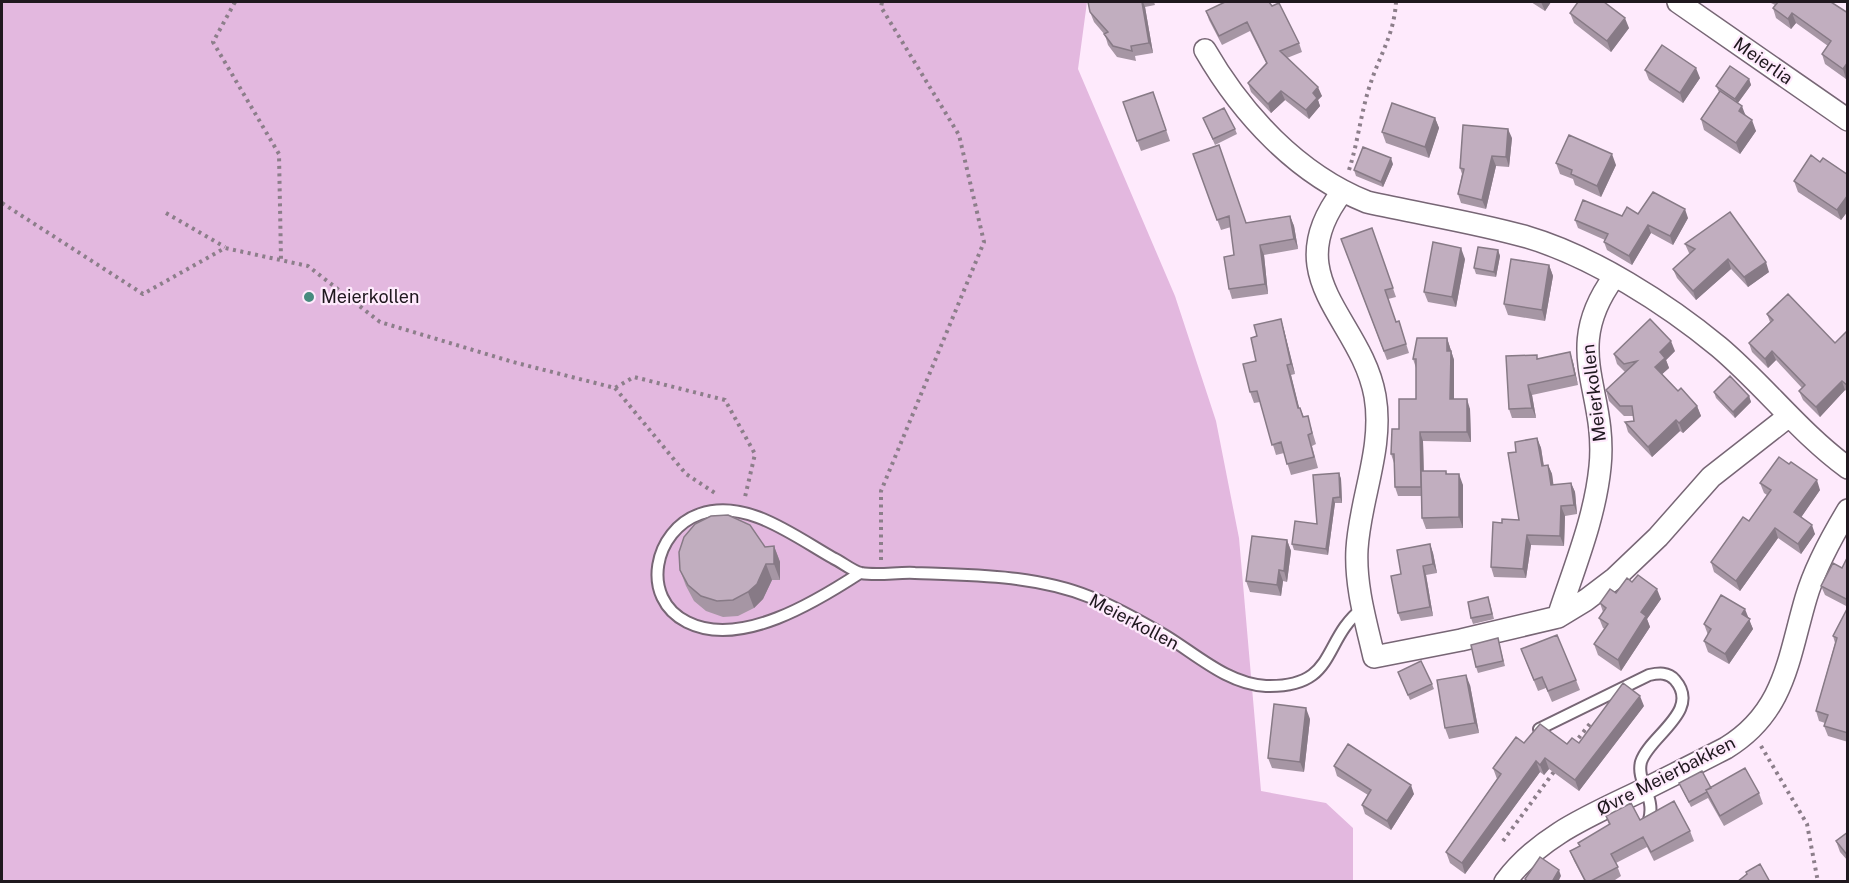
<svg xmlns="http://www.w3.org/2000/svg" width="1849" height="883" font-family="'Public Sans',sans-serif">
<rect width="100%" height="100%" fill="#feeafc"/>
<path fill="#e3b8df" d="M2 2H1087L1078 69 1175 296 1216 421 1239 538 1261 791 1326 803 1353 828V881L2 882Z"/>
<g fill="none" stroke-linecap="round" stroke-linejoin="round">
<defs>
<path id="lane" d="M860 573C817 601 740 649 687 622 639 598 654 530 700 514 746 498 794 536 833 558 842 562 852 571 861 573 878 576 898 572 915 573 972 575 1036 575 1090 597 1116 607 1142 622 1166 636 1197 655 1228 684 1266 686 1338 688 1321 640 1363 608
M1539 729 1649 675C1659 673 1668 672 1675 680 1702 711 1649 736 1641 762 1636 782 1656 796 1649 820"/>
<path id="street" d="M1678 2 1848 120
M1205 50C1242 114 1297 174 1367 202 1420 214 1474 222 1527 237 1592 256 1667 304 1719 347 1764 385 1800 433 1848 468
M1342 192C1276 278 1361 318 1375 396 1384 448 1360 498 1357 549 1355 586 1366 622 1374 657L1461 640 1558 617 1586 600 1615 578 1658 537 1711 477 1789 416
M1558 617C1574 568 1595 518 1600 467 1608 390 1560 351 1614 277
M1505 882C1541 834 1594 814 1647 788 1673 775 1699 762 1726 748 1785 712 1788 659 1806 598 1815 567 1831 538 1848 510"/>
</defs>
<use href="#lane" stroke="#776675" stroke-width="14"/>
<use href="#street" stroke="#776675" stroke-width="24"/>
<path stroke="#8c7e8a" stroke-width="4" stroke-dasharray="3 4.5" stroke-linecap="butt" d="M235 2 213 42 279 154 281 259
M1349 170C1358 142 1361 112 1370 85 1380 54 1394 35 1396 2
M2 203 143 294 225 248 308 266 380 322 513 362 615 388 634 377 725 400 755 454 745 497
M166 213 225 247
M615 388 686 474 718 495
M881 560V491L984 242 959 135 881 7 882 2
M1574 744 1592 721
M1761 746 1807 824 1818 882
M1503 841 1556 769"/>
<use href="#lane" stroke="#fff" stroke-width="10"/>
<use href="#street" stroke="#fff" stroke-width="21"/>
</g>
<path fill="#a696a4" d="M1088 2H1154L1155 5 1145 7 1153 53 1135 56 1136 61 1117 57 1108 45 1105 35 1094 22 1090 12Z
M1531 2H1551L1545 11Z
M1769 2H1831L1848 13V77L1846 79 1825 64 1822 54 1828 46 1796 23 1791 29 1776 18 1773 8 1775 5Z
M1272 6 1299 43 1302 52 1287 58 1322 96 1318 100 1320 106 1309 119 1285 100 1271 113 1251 92 1248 83 1266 63 1250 31 1222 45 1209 20 1206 11Z
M1570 13 1629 28 1611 52 1574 23Z
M1645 70 1700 78 1683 103 1649 80Z
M1749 79 1751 85 1738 103 1756 131 1740 154 1704 130 1701 119 1719 92 1716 86Z
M1153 92 1170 141 1141 151 1123 102Z
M1203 118 1235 129 1237 134 1215 145Z
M1435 118 1439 128 1429 158 1386 143 1382 132Z
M1512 138 1509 167 1496 166 1486 209 1461 203 1458 194 1462 174 1460 168Z
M1193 154 1246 223 1290 216 1294 226 1298 249 1264 255 1268 294 1232 299 1229 289 1234 255 1231 227 1221 230Z
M1820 162 1848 175V211L1841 220 1798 192 1794 181Z
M1556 163 1616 165 1601 197 1575 185 1573 179 1560 174Z
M1393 164 1383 187 1356 176 1354 170Z
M1638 214 1688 218 1673 245 1651 233 1632 265 1607 250 1604 242 1605 240 1578 228 1575 220Z
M1372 228 1396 297 1388 299 1396 322 1399 321 1409 353 1387 360 1341 239Z
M1685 244 1769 272 1748 287 1731 269 1696 300 1677 278 1673 269 1690 254 1689 253Z
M1498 250 1500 256 1496 277 1476 274 1474 268Z
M1465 259 1456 307 1428 302 1424 292Z
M1549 265 1553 276 1545 321 1508 315 1504 304Z
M1767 314 1835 343 1848 330V392L1845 390 1820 417 1803 400 1799 391 1802 388 1776 360 1768 368 1752 352 1749 343 1770 322Z
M1281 319 1284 330 1295 374 1291 375 1299 408H1300L1304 417 1311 427 1316 444 1312 446 1318 468 1291 475 1284 453 1276 455 1260 402 1254 403 1250 392 1256 361 1257 336Z
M1447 338 1454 360V399L1470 409 1471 442 1423 441 1424 471H1446L1447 474 1463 485V528L1426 529 1422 518 1421 496H1398L1395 487 1394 463 1391 454 1399 429 1416 399V368L1413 359Z
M1675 351 1666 360 1669 368 1662 374 1678 391 1697 406 1701 416 1683 433 1680 431 1652 457 1628 432 1625 422 1634 421 1633 416H1624L1609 401 1606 390 1625 372 1617 364 1614 354Z
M1539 359 1573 362 1578 385 1532 395 1536 418H1512L1509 409Z
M1714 392 1749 396 1751 402 1735 418 1716 398Z
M1537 438 1541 448 1544 466 1548 465 1552 474 1553 485 1571 483 1575 492 1577 514 1565 516 1564 546 1531 545 1526 578 1494 577 1491 567 1502 523 1519 520 1516 452Z
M1339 473 1341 479 1342 503H1335L1328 555 1294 550 1292 544 1317 524Z
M1760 483 1820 490 1801 517 1815 534 1801 554 1778 538 1740 591 1714 572 1711 562 1749 521 1767 495 1764 493Z
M1287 540 1291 551 1287 582 1283 581 1281 596 1250 592 1246 581Z
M1430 544 1433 553 1437 573 1426 575 1433 616 1401 621 1398 613 1401 574Z
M774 546 780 562V580H772L763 599 754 608 738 616 723 617 706 611 694 601 686 586 680 570 765 547Z
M1848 556V607L1825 595 1821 586 1842 568Z
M1632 582 1661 599 1647 619 1650 627 1621 671 1598 655 1594 644 1605 629 1603 628 1599 618 1603 612 1600 603Z
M1490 603 1494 619 1473 624 1471 618Z
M1848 607V742L1828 736 1824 726 1825 723 1819 721 1816 711 1835 643 1833 636Z
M1748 618 1753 629 1729 664 1708 652 1704 641 1708 635 1704 624Z
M1498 638 1505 666 1478 673 1476 667Z
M1521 649 1576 680 1580 690 1552 702 1546 688 1538 691Z
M1398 672 1432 684 1434 689 1410 700Z
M1470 685 1479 733 1449 739 1445 728Z
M1644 706 1579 791 1549 769 1544 775 1540 772 1465 874 1450 863 1446 852 1497 779 1493 768 1524 743 1567 744 1579 743Z
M1310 719 1304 772 1272 768 1268 758Z
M1334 766 1414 794 1391 830 1365 814 1362 805 1368 795 1337 776Z
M1679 783 1759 793 1763 804 1724 826 1708 798 1691 807Z
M1606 816 1640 820 1690 831 1694 841 1654 861 1647 847 1616 863 1621 876 1612 882H1585L1574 861 1570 851 1579 846 1609 825Z
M1848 832V861L1840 852 1836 841Z"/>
<path fill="#877a86" d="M1142 2H1143L1145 7 1153 53 1149 43Z
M1541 2H1551L1545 11Z
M1792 13 1796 23 1791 29 1788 19Z
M1625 18 1629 28 1611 52 1607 41Z
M1848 62V77L1846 79 1843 69Z
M1696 68 1700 78 1683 103 1680 93Z
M1749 79 1751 85 1737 104 1735 99Z
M1318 87 1322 96 1318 100 1320 106 1309 119 1306 110 1313 93Z
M1281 91 1285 100 1271 113 1268 104Z
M1742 106 1746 117 1739 111Z
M1435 118 1439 128 1429 158 1425 147Z
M1752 120 1756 131 1740 154 1736 143Z
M1508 129 1512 138 1509 167 1506 157Z
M1612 154 1616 165 1601 197 1597 186Z
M1492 156 1496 166 1486 209 1482 200Z
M1391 158 1393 164 1383 187 1381 182Z
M1848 195V211L1841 220 1837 210Z
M1685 209 1688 218 1673 245 1670 236Z
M1290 216 1294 226 1298 249 1294 239Z
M1648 225 1651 233 1632 265 1629 256Z
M1260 245 1264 255 1268 294 1265 284Z
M1461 248 1465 259 1456 307 1452 297Z
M1498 250 1500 256 1496 277 1494 272Z
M1728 259 1731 269 1696 300 1693 291Z
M1766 262 1769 272 1748 287 1744 277Z
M1549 265 1553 276 1545 321 1542 310Z
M1281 319 1284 330 1295 374 1291 364Z
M1447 338 1454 360V409L1450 399Z
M1671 341 1675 351 1666 360 1669 368 1659 377 1655 367 1660 352Z
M1772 351 1776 360 1768 368 1765 359Z
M1570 352 1573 362 1578 385 1575 375Z
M1287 365 1291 375 1302 419 1298 408Z
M1842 381 1845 390 1820 417 1816 407Z
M1528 385 1532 395 1536 418 1532 408Z
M1749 396 1751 402 1735 418 1733 412Z
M1467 399 1470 409 1471 442 1467 432Z
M1697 406 1701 416 1683 433 1679 423Z
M1676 420 1680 431 1652 457 1648 447Z
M1420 432 1423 441 1424 496 1421 487Z
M1537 438 1541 448 1545 475 1542 466Z
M1548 465 1552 474 1555 495 1551 485Z
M1339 473 1341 479 1342 503 1340 497Z
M1459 474 1463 485V528L1459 517Z
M1817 480 1820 490 1798 522 1794 512Z
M1571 483 1575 492 1577 514 1574 505Z
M1333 498 1335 503 1328 555 1326 549Z
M1561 506 1565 516 1564 546 1560 536Z
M1812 525 1815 534 1801 554 1798 544Z
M1775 528 1778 538 1740 591 1736 581Z
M1527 535 1531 545 1526 578 1523 569Z
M1287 540 1291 551 1287 582 1284 571Z
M1430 544 1433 553 1437 573 1433 564Z
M774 546 780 562V580L774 564Z
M766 564 772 580 763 599 754 608 748 592Z
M1423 566 1426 575 1433 616 1430 607Z
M1279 570 1283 581 1281 596 1277 585Z
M1657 589 1661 599 1647 619 1650 627 1621 671 1618 660 1641 612Z
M1745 609 1753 629 1729 664 1725 654 1742 614Z
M1466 675 1470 685 1479 733 1475 723Z
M1640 696 1644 706 1579 791 1575 780Z
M1306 708 1310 719 1304 772 1300 762Z
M1545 758 1549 769 1544 775 1540 765Z
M1536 761 1540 772 1465 874 1462 863Z
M1411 785 1414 794 1391 830 1387 821Z
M1559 870 1561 876 1558 882H1552Z"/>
<path fill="#c1aebf" stroke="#877a86" stroke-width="1.5" d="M1088 2H1142L1149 43 1131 46 1132 51 1113 46 1104 34 1108 32 1090 12Z
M1225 2H1269L1272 6 1279 3 1299 43 1280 51 1318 87 1313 93 1317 98 1306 110 1281 91 1268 104 1248 83 1267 63 1247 22 1219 36 1206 11Z
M1578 2H1604L1625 18 1607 41 1570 13Z
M1778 2H1831L1848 13V62L1843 69 1822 54 1831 41 1792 13 1788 19 1773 8Z
M1662 45 1696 68 1680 93 1645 70Z
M1730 66 1749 79 1735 99 1716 86Z
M1720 91 1742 106 1739 111 1752 120 1736 143 1701 119Z
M1153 92 1166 130 1137 141 1123 102Z
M1392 103 1435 118 1425 147 1382 132Z
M1224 108 1235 129 1213 139 1203 118Z
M1463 125 1508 129 1506 157 1492 156 1482 200 1458 194 1464 169 1460 168Z
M1569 135 1612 154 1597 186 1571 174 1572 170 1556 163Z
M1219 145 1246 223 1290 216 1294 239 1260 245 1265 284 1229 289 1224 257 1234 255 1229 216 1217 220 1193 154Z
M1363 147 1391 158 1381 182 1354 170Z
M1811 155 1820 162 1823 158 1848 175V195L1837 210 1794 181Z
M1653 192 1685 209 1670 236 1648 225 1629 256 1604 242 1608 234 1575 220 1583 200 1622 216 1627 207 1638 214Z
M1730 212 1766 262 1744 277 1728 259 1693 291 1673 269 1695 249 1685 244Z
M1372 228 1393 288 1385 290 1396 322 1399 321 1406 344 1384 351 1341 239Z
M1433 242 1461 248 1452 297 1424 292Z
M1478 247 1498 250 1494 272 1474 268Z
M1511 259 1549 265 1542 310 1504 304Z
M1788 294 1835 343 1848 330V386L1842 381 1816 407 1799 391 1805 385 1772 351 1765 359 1749 343 1773 320 1767 314Z
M1281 319 1291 364 1287 365 1298 408H1300L1303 417 1308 416 1312 433 1308 435 1314 457 1287 464 1281 442 1272 445 1257 391 1250 392 1243 364 1256 361 1251 338 1257 336 1254 325Z
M1650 319 1671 341 1660 352 1665 358 1655 367 1678 391 1681 388 1697 406 1679 423 1676 420 1648 447 1625 422 1634 421 1632 406H1620L1606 390 1637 361 1624 364 1614 354Z
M1417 338H1447V351H1451L1450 399H1467V432H1420L1421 487H1395L1394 454H1391L1392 429H1399V399H1416V359H1413Z
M1570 352 1575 375 1528 385 1532 408 1509 409 1506 356 1537 355V359Z
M1730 376 1749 396 1733 412 1714 392Z
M1537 438 1542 466 1548 465 1551 485 1571 483 1574 505 1561 506 1560 536 1527 535 1523 569 1491 567 1493 522 1502 523V519L1519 520 1508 453 1516 452 1515 442Z
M1779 457 1789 464 1791 462 1817 480 1794 512 1812 525 1798 544 1775 528 1736 581 1711 562 1743 517 1749 521 1771 490 1760 483Z
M1421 471H1446V474H1459V517L1422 518Z
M1339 473 1340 497 1333 498 1326 549 1292 544 1295 521 1317 524 1313 475Z
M728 515 750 525 765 547 774 546V564H766L757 584 748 592 733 600 717 601 701 596 688 585 680 570 679 552 684 537 695 524 711 516Z
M1252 536 1287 540 1284 571 1279 570 1277 585 1246 581Z
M1430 544 1433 564 1423 566 1430 607 1398 613 1391 576 1401 574 1397 550Z
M1848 556V600L1821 586 1833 563 1842 568Z
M1638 575 1657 589 1641 612 1646 616 1618 660 1594 644 1608 624 1599 618 1606 608 1600 603 1610 589 1616 593 1627 578 1632 582Z
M1721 595 1745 609 1742 614 1750 619 1725 654 1704 641 1711 629 1704 624Z
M1488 597 1492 614 1471 618 1468 602Z
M1848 607V733L1824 726 1828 715 1816 711 1837 638 1833 636Z
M1557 635 1576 680 1548 691 1542 677 1534 680 1521 649Z
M1498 638 1503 661 1476 667 1471 645Z
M1421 661 1432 684 1408 695 1398 672Z
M1466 675 1475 723 1445 728 1437 680Z
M1623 683 1640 696 1575 780 1545 758 1540 765 1536 761 1462 863 1446 852 1501 774 1493 768 1516 737 1524 743 1540 724 1567 744 1572 738 1579 743Z
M1274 704 1306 708 1300 762 1268 758Z
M1348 744 1411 785 1387 821 1362 805 1371 790 1334 766Z
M1745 768 1759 793 1720 816 1706 790Z
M1702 771 1711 788 1706 790 1707 792 1689 802 1679 783Z
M1674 801 1690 831 1651 852 1643 837 1611 854 1618 867 1589 882H1586L1570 851 1580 846 1578 843 1610 824 1606 816 1631 803 1640 820Z
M1848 832V856L1836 841Z
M1540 857 1559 870 1552 882H1528L1525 879Z
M1760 864 1770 882H1737L1747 874 1746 872Z"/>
<circle fill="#478b7e" stroke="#feeafc" stroke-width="2" cx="309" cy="297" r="6"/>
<g text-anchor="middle" stroke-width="4.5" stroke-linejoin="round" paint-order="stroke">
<g font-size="18" fill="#1f181e" stroke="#feeafc">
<text transform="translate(1763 61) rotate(35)" y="6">Meierlia</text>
<text transform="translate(1594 393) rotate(-97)" y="6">Meierkollen</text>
<text transform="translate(1134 622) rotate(28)" y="6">Meierkollen</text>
<text transform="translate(1666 776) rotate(-27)" y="6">Øvre Meierbakken</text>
</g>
<g font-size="18" fill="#1f181e" stroke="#feeafc" text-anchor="start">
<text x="321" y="303">Meierkollen</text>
</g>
</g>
<rect width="1849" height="883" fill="none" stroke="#1f181e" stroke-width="6"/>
</svg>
